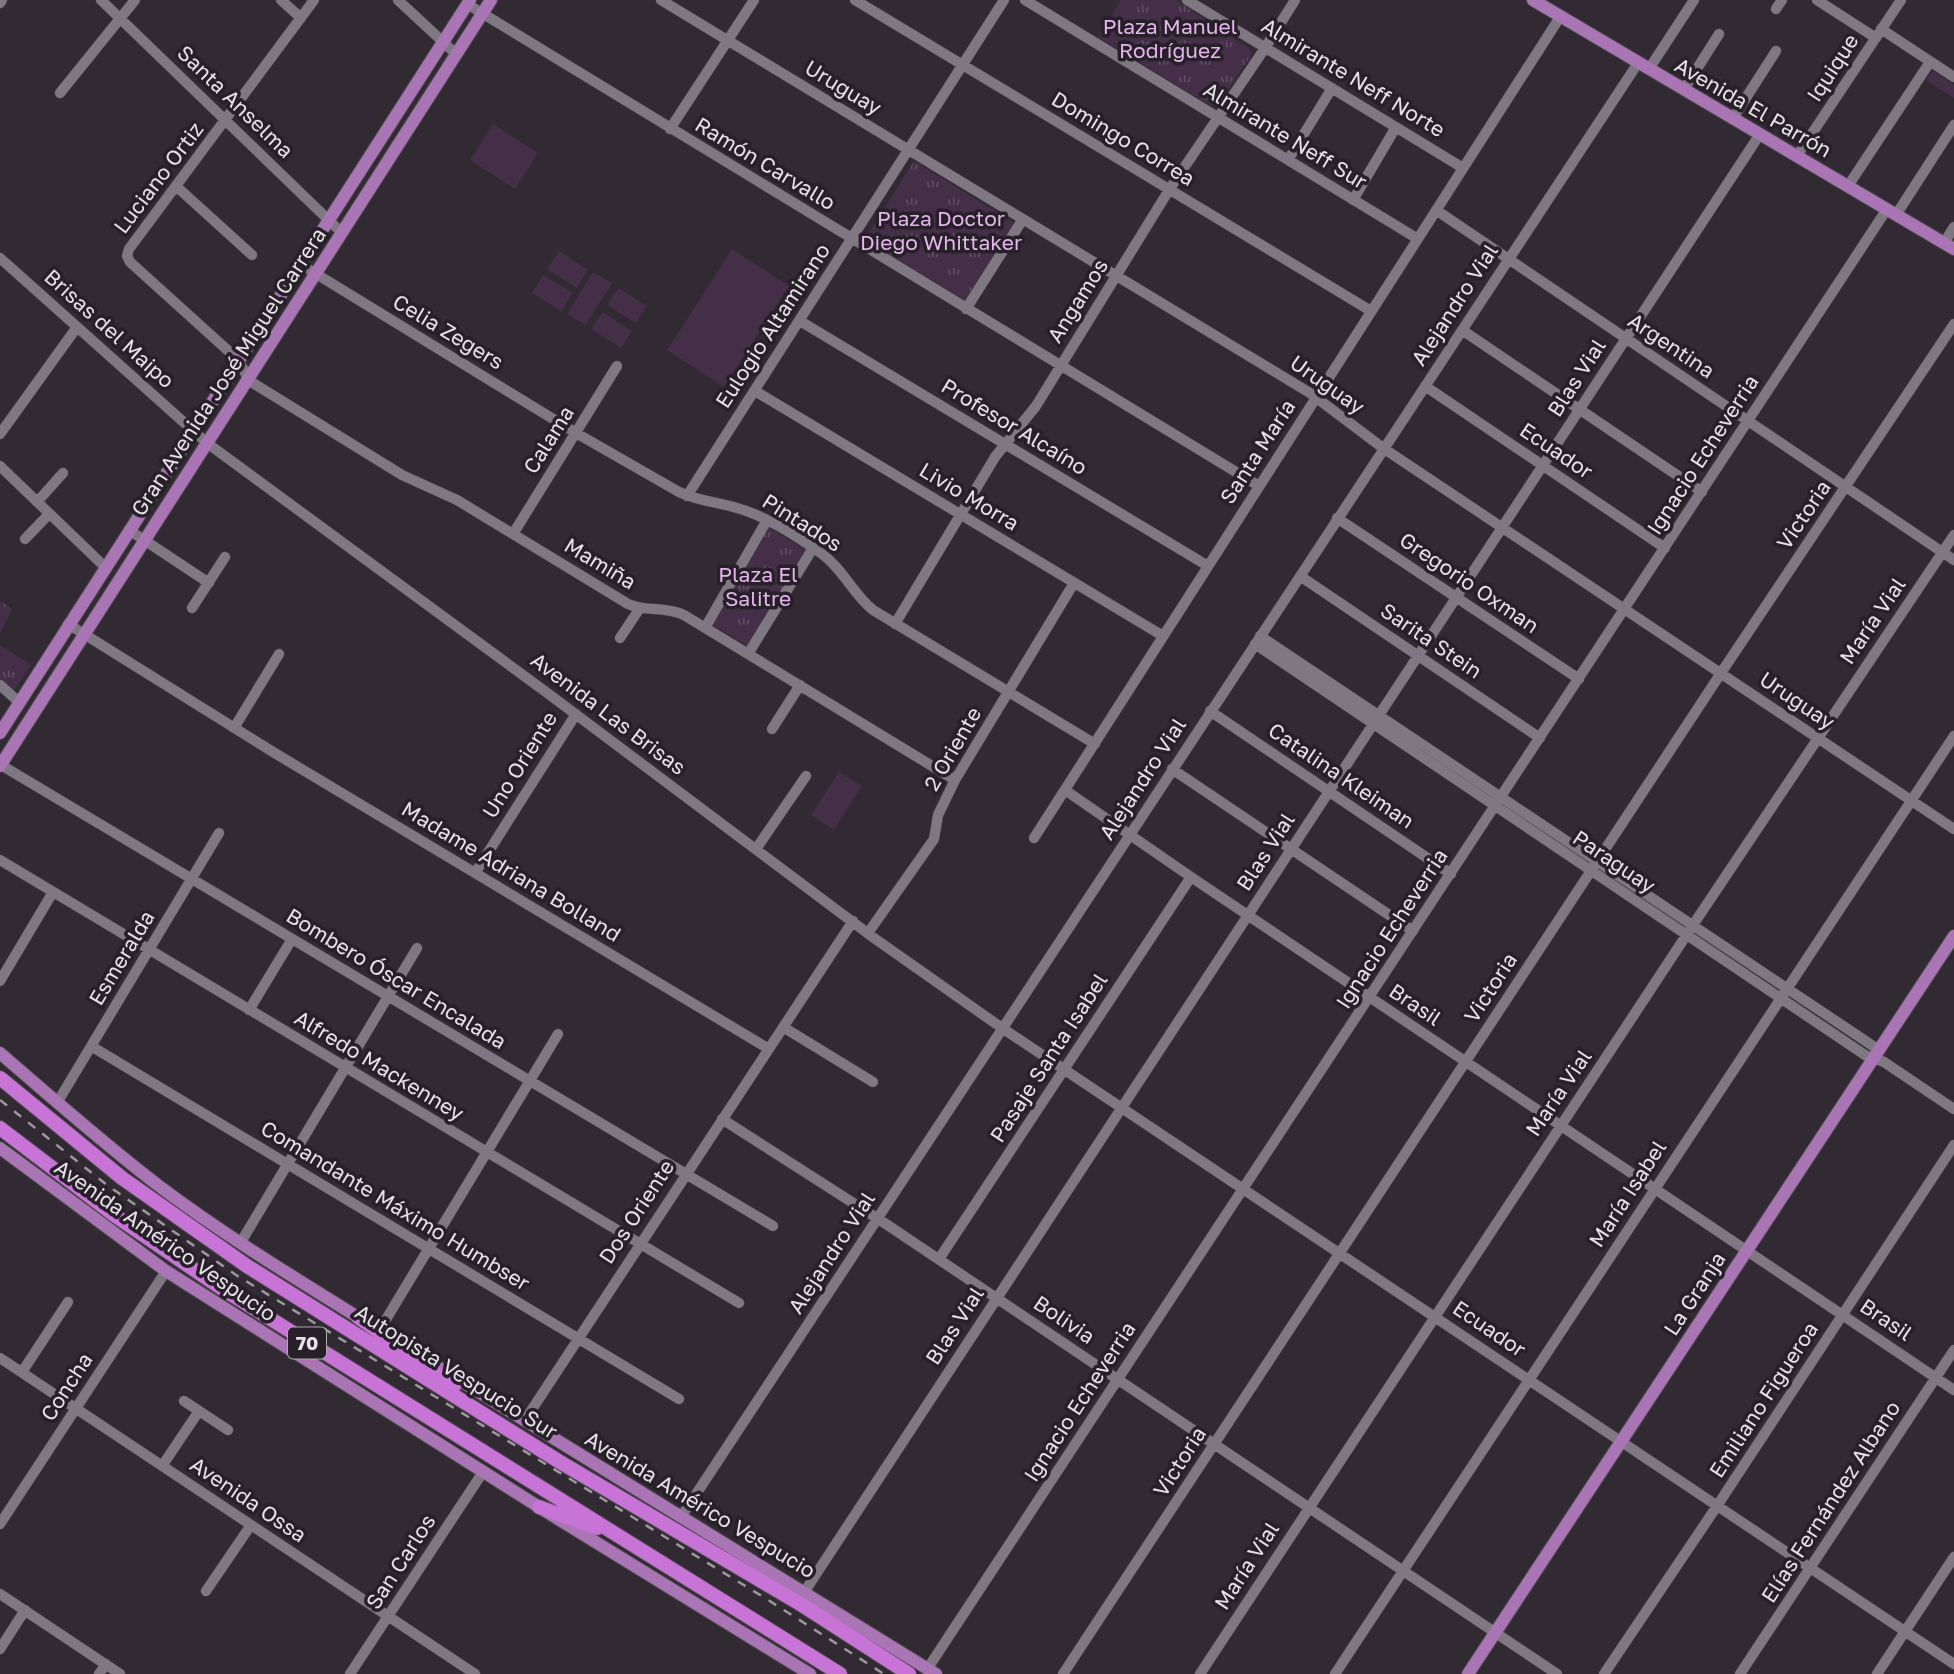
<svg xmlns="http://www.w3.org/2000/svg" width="1954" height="1674" font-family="'Golos Text',sans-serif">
<defs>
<pattern id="park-tufts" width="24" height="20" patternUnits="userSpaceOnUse" patternTransform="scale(1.75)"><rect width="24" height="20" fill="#442e48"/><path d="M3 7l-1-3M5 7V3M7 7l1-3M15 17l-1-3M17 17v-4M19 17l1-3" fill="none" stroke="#5f4c62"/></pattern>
</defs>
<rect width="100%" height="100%" fill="#312a32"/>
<path fill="#442e48" d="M1933 70 1954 85V98L1926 80Z
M493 124 538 153 515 189 470 160Z
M732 249 789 286 724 387 667 350Z
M559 251 588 270 577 288 547 269Z
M593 272 612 283 586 325 567 314Z
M543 275 573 293 561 311 532 293Z
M618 288 647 306 636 323 607 305Z
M602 312 632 331 621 348 591 329Z
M839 772 862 786 834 830 811 815Z"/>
<path fill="url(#park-tufts)" d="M1121 0H1176L1250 49 1252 54 1218 105 1213 107 1098 37Z
M914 161 1016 224 968 302 865 239Z
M768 527 806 550 749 647 711 624Z
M0 601 12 609 0 633Z
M0 645 31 665 14 691 0 679Z"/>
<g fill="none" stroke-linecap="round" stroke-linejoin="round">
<defs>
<path id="minor" d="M101 0 342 233
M281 0 301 18
M314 0 129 249 127 256 130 262 234 356 244 370 248 380 402 475 457 500 628 604C646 612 665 606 684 615L955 780
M398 0 456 54
M661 0 1310 393 1383 448 1954 829
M855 0 1371 311
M1025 0 1418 239
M1187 0 1463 168
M1817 0 1876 38
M0 3 2 0
M467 4 1259 486
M1776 9 1782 0
M1881 29 1954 77
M1649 69 1694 0
M1684 89 1719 34
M60 93 135 0
M1733 118 1776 51
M670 129 754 0
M1797 156 1901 0
M1288 160 1332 88
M1848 186 1930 62
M177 187 252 255
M1353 200 1396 127
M1436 210 1954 560
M1896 215 1954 125
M1944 243 1954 227
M0 258 207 443 546 692 874 938 1002 1028 1954 1664
M300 264 576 433 679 492C698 501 717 502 737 508 766 516 797 536 822 554 843 569 853 594 873 610L1095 744
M966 309 1023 219
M800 321 1208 566
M1462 330 1702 492
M1425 386 1665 548
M755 391 1163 636
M0 434 77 327
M0 466 105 567
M687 496 1004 0
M37 502 63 473
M1337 518 1579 679
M129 530 209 583
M513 534 617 366
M25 539 49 514
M1300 576 1540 738
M192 608 225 557
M68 624 273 752 769 1049
M895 624 995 457 1036 406 1169 190 1265 48 1295 0
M705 628 767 520
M1260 636 1879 1050
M620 638 640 608
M1255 644 1865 1055 1884 1062 1954 1109
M748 654 813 548
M0 685 19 702
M1210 711 1451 874
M234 728 279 654
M772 729 800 685
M1 765 773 1226
M1172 769 1413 931
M1065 790 1191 877 1954 1390
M1034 838 1560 17
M756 849 806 776
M0 860 739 1303
M475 873 576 714
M868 933 934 839 938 815 955 780 1074 583
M0 981 53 892
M249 1010 292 939
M783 1027 873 1082
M91 1046 679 1399
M57 1103 219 833
M722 1119 886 1224 1557 1674
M241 1242 417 948
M939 1259 1191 877
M379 1331 558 1034
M0 1358 475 1674
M22 1372 68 1302
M184 1401 228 1430
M525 1420 853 921
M162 1466 199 1411
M681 1517 1638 63
M0 1524 166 1271
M206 1591 251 1525
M805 1591 1760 134
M0 1594 120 1674
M0 1649 25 1610
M928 1668 1887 209
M99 1674 106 1664
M350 1674 483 1472
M1063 1674 1721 673 1954 324
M1200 1674 1697 919 1954 535
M1335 1674 1954 736
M1604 1674 1717 1506 1954 1145
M1740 1674 1954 1350
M1877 1674 1954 1557"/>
<path id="major" d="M1533 0 1954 249
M0 733 470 0
M0 766 491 0
M0 1053C52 1098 104 1144 159 1186 224 1235 295 1278 364 1321
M0 1148 166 1271 550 1514 810 1674
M430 1362 936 1674
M1468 1674 1954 936"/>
<path id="highway" d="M0 1078 122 1178 247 1266 560 1462 802 1605 909 1674
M0 1128 114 1215 221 1288 840 1674
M358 1317 454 1386
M539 1507 597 1528"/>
</defs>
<use href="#minor" stroke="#4e484f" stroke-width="11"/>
<use href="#major" stroke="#4e484f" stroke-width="14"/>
<use href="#highway" stroke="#4e484f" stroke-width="16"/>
<use href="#minor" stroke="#7f7781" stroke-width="10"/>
<use href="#major" stroke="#aa75b4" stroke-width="12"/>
<use href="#highway" stroke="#c774d6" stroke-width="14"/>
<path stroke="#9d979e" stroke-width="2.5" stroke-dasharray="9 9" stroke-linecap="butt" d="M0 1100 107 1185 236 1275 765 1598 884 1674"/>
</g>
<g text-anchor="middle" stroke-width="7" stroke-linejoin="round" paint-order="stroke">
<rect fill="#272028" stroke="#ada7ae" stroke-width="2" x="288" y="1327.5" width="38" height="31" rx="5"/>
<g font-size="19" font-weight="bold" fill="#e6e1e7">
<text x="307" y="1350">70</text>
</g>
<g font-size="21" fill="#e4b5ec" stroke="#272028">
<text x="1170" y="34">Plaza Manuel<tspan x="1170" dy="24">Rodríguez</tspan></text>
<text x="941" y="226">Plaza Doctor<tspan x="941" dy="24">Diego Whittaker</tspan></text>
<text x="758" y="582">Plaza El<tspan x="758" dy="24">Salitre</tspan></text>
</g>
<g font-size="21" fill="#e6e1e7" stroke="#272028">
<text transform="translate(1833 68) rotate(-57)" y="7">Iquique</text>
<text transform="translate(1353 78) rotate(31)" y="7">Almirante Neff Norte</text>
<text transform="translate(843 88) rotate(31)" y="7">Uruguay</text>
<text transform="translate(235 102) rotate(44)" y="7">Santa Anselma</text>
<text transform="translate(1753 108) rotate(30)" y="7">Avenida El Parrón</text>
<text transform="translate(1285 136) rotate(31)" y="7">Almirante Neff Sur</text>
<text transform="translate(1123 139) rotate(31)" y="7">Domingo Correa</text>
<text transform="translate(765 164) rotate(31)" y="7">Ramón Carvallo</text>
<text transform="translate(159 178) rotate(-53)" y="7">Luciano Ortiz</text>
<text transform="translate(1078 301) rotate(-58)" y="7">Angamos</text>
<text transform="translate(1455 305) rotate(-57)" y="7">Alejandro Vial</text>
<text transform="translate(773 326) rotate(-57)" y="7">Eulogio Altamirano</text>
<text transform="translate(109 329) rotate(42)" y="7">Brisas del Maipo</text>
<text transform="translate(448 332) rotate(31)" y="7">Celia Zegers</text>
<text transform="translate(1671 346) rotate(34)" y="7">Argentina</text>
<text transform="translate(229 372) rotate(-57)" y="7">Gran Avenida José Miguel Carrera</text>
<text transform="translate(1577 378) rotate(-57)" y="7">Blas Vial</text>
<text transform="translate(1327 385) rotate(35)" y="7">Uruguay</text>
<text transform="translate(1014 427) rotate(31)" y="7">Profesor Alcaíno</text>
<text transform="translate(549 440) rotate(-58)" y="7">Calama</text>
<text transform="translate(1556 451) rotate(34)" y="7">Ecuador</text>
<text transform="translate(1258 452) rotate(-57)" y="7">Santa María</text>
<text transform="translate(1703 455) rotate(-57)" y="7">Ignacio Echeverria</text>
<text transform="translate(969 497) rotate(31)" y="7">Livio Morra</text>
<text transform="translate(1804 515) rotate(-56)" y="7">Victoria</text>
<text transform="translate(802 523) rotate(32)" y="7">Pintados</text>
<text transform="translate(600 564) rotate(31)" y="7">Mamiña</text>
<text transform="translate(1469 583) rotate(34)" y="7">Gregorio Oxman</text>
<text transform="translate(1873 621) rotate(-56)" y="7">María Vial</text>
<text transform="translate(1431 641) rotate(34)" y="7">Sarita Stein</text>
<text transform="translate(1797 701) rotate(34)" y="7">Uruguay</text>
<text transform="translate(608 714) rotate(37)" y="7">Avenida Las Brisas</text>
<text transform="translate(953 749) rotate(-60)" y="7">2 Oriente</text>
<text transform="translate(520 765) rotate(-58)" y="7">Uno Oriente</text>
<text transform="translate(1341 776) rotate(34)" y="7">Catalina Kleiman</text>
<text transform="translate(1143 779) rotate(-57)" y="7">Alejandro Vial</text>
<text transform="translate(1266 852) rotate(-57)" y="7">Blas Vial</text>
<text transform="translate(1614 862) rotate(34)" y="7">Paraguay</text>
<text transform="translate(511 872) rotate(31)" y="7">Madame Adriana Bolland</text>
<text transform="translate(1392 929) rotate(-57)" y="7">Ignacio Echeverria</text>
<text transform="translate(122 958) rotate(-59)" y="7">Esmeralda</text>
<text transform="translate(396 979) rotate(31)" y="7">Bombero Óscar Encalada</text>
<text transform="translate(1491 988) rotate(-57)" y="7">Victoria</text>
<text transform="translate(1415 1005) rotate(34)" y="7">Brasil</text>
<text transform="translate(1049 1058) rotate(-57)" y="7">Pasaje Santa Isabel</text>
<text transform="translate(379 1066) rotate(31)" y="7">Alfredo Mackenney</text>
<text transform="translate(1559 1093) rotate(-56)" y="7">María Vial</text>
<text transform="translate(1628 1194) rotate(-57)" y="7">María Isabel</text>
<text transform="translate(395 1206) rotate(31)" y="7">Comandante Máximo Humbser</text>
<text transform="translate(637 1212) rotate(-57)" y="7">Dos Oriente</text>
<text transform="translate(165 1241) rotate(35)" y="7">Avenida Américo Vespucio</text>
<text transform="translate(832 1253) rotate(-57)" y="7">Alejandro Vial</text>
<text transform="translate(1695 1294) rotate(-57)" y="7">La Granja</text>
<text transform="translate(1064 1320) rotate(34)" y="7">Bolivia</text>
<text transform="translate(1886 1320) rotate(34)" y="7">Brasil</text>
<text transform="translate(955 1326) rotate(-57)" y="7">Blas Vial</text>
<text transform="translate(1489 1329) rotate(34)" y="7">Ecuador</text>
<text transform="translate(456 1372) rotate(32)" y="7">Autopista Vespucio Sur</text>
<text transform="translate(67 1387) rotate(-57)" y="7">Concha</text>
<text transform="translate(1764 1400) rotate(-57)" y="7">Emiliano Figueroa</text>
<text transform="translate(1080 1402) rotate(-57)" y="7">Ignacio Echeverria</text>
<text transform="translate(1180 1462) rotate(-57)" y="7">Victoria</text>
<text transform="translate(248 1500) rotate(34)" y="7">Avenida Ossa</text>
<text transform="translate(1831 1502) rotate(-57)" y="7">Elías Fernández Albano</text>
<text transform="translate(700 1505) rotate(31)" y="7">Avenida Américo Vespucio</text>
<text transform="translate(401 1562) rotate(-57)" y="7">San Carlos</text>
<text transform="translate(1247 1566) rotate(-57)" y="7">María Vial</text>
</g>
</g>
</svg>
